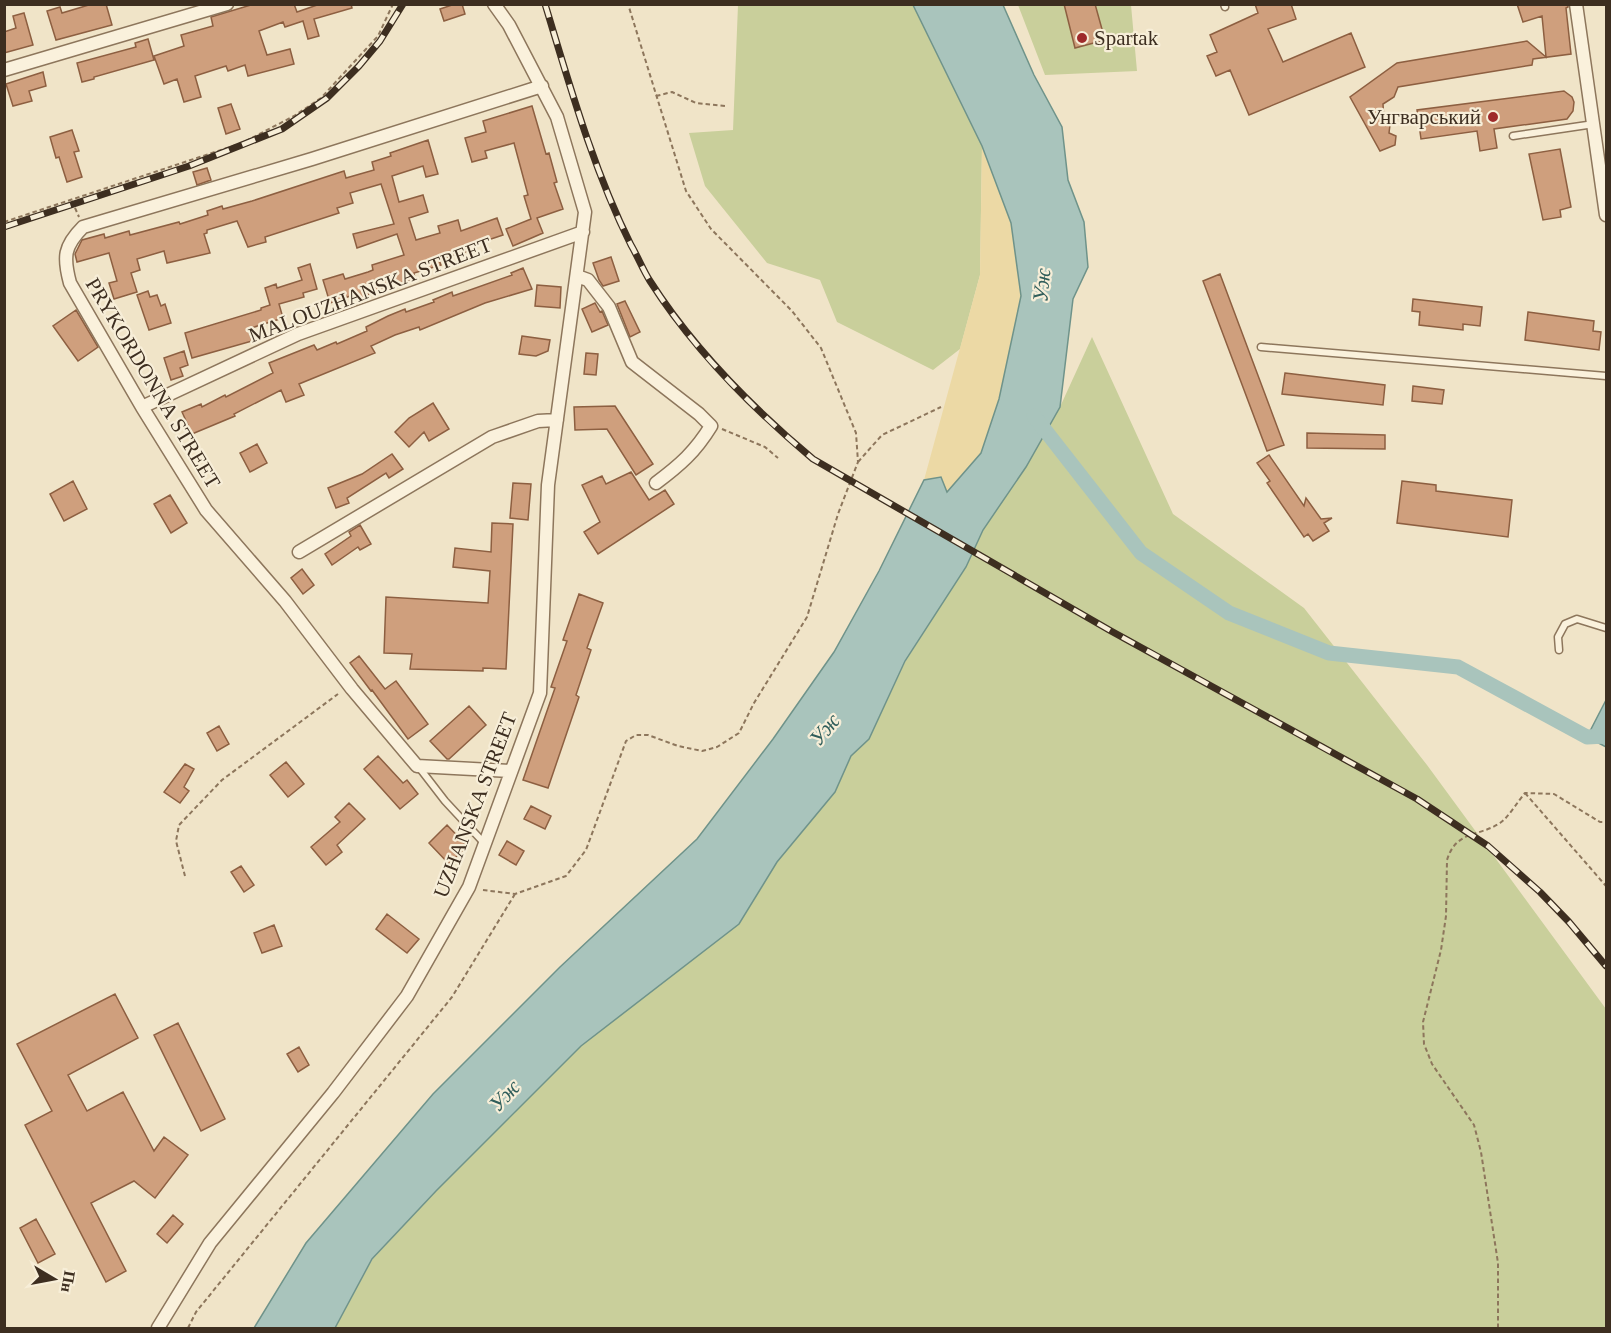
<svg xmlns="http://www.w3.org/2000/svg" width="1611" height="1333" font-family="Georgia,serif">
<rect width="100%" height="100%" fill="#f0e4c8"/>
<path fill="#c9cf9b" d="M738 5H913L982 146 980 275 960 349 933 370 837 322 820 280 767 263 705 186 689 133 733 130Z
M1018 5H1131L1137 71 1045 75Z
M1092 337 1173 514 1304 608 1427 765 1606 1009V1328H335L372 1260 436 1191 581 1046 739 924 777 862 835 792 851 756 869 739 905 662 966 567 983 530 1026 467 1060 407Z"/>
<path fill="#ecd9a5" d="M982 146 1011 223 1021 296 999 399 981 453 947 493 941 477 924 480 980 275Z"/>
<path fill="#a9c4bc" stroke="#6f938a" stroke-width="1.5" d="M913 5H1003L1034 75 1062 127 1068 180 1084 222 1088 267 1073 299 1060 407 1026 467 983 530 966 567 905 661 869 739 851 756 835 792 777 862 739 924 581 1046 436 1191 372 1259 335 1328H254L306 1243 433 1094 560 967 697 839 773 739 834 652 879 571 924 480 941 477 947 492 981 453 999 399 1021 296 1011 223 982 146Z
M1606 700V747L1587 737Z"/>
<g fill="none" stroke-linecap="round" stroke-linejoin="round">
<path stroke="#a9c4bc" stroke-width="15" d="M1034 416 1141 553 1229 613 1329 653 1458 667 1587 737 1606 736"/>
</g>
<path fill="#cf9f7d" stroke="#8d5f41" stroke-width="1.5" d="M92 4H106L112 25 56 40 47 11 60 7 62 13Z
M254 4H294L297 12 320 4H351L352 8 314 19 319 36 308 39 303 21 285 27 283 22 259 31 267 55 290 49 294 64 248 76 245 65 228 71 226 66 195 76 201 97 184 102 177 79 164 84 154 56 184 46 181 35 213 26 211 17Z
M455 4H462L465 14 444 21 440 9Z
M1064 4H1095L1105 40 1075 48Z
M1255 4H1291L1296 19 1268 29 1283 62 1351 33 1365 67 1249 115 1230 70 1216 76 1207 56 1217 52 1210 35 1258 13Z
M1517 4H1568V7L1566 8 1571 54 1533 59 1532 65 1398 87 1394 97 1383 104 1384 122 1390 125 1389 133 1396 136 1395 145 1380 151 1350 97 1397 63 1527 41 1546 57 1542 16 1523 22Z
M24 13 33 45 4 53V32L16 28 13 16Z
M148 39 154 60 94 77V79L82 82 77 63 136 47 135 43Z
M43 72 46 86 29 91 32 101 13 106 6 84Z
M1564 91 1572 97 1574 102 1573 111 1567 119 1494 129 1497 148 1480 151 1477 131 1421 139 1417 110Z
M231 104 240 129 226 134 218 108Z
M532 106 546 154 549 153 557 182 554 183 563 209 537 218 543 233 513 246 506 229 531 219 524 196 528 195 514 143 485 151 487 158 472 162 465 138 486 132 483 121Z
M72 130 79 151 74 152 82 177 67 182 59 157 56 158 50 137Z
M428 140 438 174 426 177 423 166 392 176 399 202 423 195 428 212 409 218 416 240 440 233 438 226 458 220 461 231 497 218 503 235 467 247 468 251 439 260 441 265 414 273 415 279 368 292 369 297 358 301 356 294 330 303 323 280 343 274 345 279 368 272 373 270 372 265 404 255 397 234 357 248 353 234 394 224 381 184 350 193 353 203 337 208 339 213 265 237 266 242 248 247 237 221 207 230V233L204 234 210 253 167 263 164 251 137 259 140 270 131 273 137 292 114 299 109 283 117 281 109 253 77 262 75 254 82 240 104 234 105 238 129 231 130 235 179 222 180 224 208 215 207 211 222 206 223 209 252 201 344 171 346 178 374 170 372 162 391 156 390 153Z
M1560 149 1571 207 1560 210 1561 217 1543 220 1529 154Z
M207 168 211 180 197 185 193 172Z
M611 257 619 281 603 286 599 280 593 263Z
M310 264 317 289 303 293 304 297 279 304 283 318 248 329 252 341 192 358 185 333 261 310V308L270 305 265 288 276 284 277 288 302 280 298 268Z
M523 268 532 289 485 303 420 330 419 327 395 335 371 346 375 353 299 384 304 395 286 402 281 390 234 414 235 416 192 434 182 412 201 404 202 407 225 395 226 397 273 373 269 363 314 345 317 350 336 342 337 344 367 331 366 327 388 316 405 309 406 312 434 302 433 300 452 292 453 296 512 275 511 273Z
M1220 274 1284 445 1267 451 1203 281Z
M537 285 561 287 560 308 535 306Z
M148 291 150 297 157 295 161 306 165 304 171 323 149 330 137 295Z
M1413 299 1482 307 1480 326 1463 324V330L1419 325 1420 312 1412 311Z
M625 301 640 332 630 337 617 304Z
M595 303 600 312 602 311 608 325 592 332 582 309Z
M76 310 98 347 78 361 53 326Z
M1528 312 1594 321 1593 331 1601 332 1599 350 1525 340Z
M522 336 550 340 548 351 536 356 519 354Z
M184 351 188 365 180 368 183 376 171 380 164 358Z
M586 353 598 354 596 375 584 374Z
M1285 373 1385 385 1383 405 1282 394Z
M1413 386 1444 390 1442 404 1412 401Z
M433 403 449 429 429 441 424 432 409 447 395 432 409 418Z
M615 406 653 464 636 475 607 429 575 430 574 407Z
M1307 433 1385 435V449L1307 448Z
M257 444 267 463 250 472 240 453Z
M392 454 403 469 389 478 386 473 347 498 349 503 336 508 328 488 362 474Z
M1269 455 1304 506 1306 498 1321 519 1332 518 1324 523 1329 531 1313 541 1308 534 1304 537 1267 483 1270 481 1257 463Z
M631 472 649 500 665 490 674 504 598 554 584 532 600 522 582 485 602 476 606 484Z
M73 481 87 509 64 521 50 494Z
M1402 481 1436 485V491L1512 500 1508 537 1397 523Z
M513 483 531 484 528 520 510 518Z
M170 495 187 523 171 533 154 504Z
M492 523 513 524 506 669 483 668V671L410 669 412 654 384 653 386 597 488 603 490 571 453 567 455 548 491 552Z
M360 525 371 544 360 550 358 547 332 565 325 554 351 536 349 532Z
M302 569 314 585 303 594 291 578Z
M579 594 603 603 587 648 591 650 576 695 579 697 548 788 523 780 555 688 551 687 567 641 563 640Z
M359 656 385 689 396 681 428 724 408 739 372 690 371 691 350 663Z
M469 706 486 725 449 759H447L430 741Z
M219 726 229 744 217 751 207 733Z
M378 756 403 783 407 780 418 794 400 809 364 769Z
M286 762 304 784 288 797 270 775Z
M185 764 194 769 184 787 189 791 180 803 164 792Z
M349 803 365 819 337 845 342 852 326 865 311 847 340 822 335 817Z
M531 806 551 816 545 829 524 819Z
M447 825 467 846 449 864 429 843Z
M507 841 524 851 516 865 499 855Z
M241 866 254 885 244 892 231 872Z
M387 914 419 939 407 953 376 929Z
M274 925 282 946 262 953 254 933Z
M115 994 138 1038 68 1075 87 1111 123 1092 154 1151 164 1137 188 1155 155 1198 134 1181 91 1203 126 1271 106 1282 25 1125 52 1111 17 1044Z
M178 1023 225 1119 201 1131 154 1035Z
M299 1047 309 1065 298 1072 287 1054Z
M173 1215 183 1224 167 1243 157 1234Z
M36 1219 55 1254 38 1263 20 1228Z"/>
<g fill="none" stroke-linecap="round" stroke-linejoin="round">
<defs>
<path id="service" d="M1224 4 1225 7
M1513 136 1594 124
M1261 347 1606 376
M1559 650 1558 637 1565 624 1577 619 1606 628
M418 766 445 801 485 844"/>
<path id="minor" d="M1576 4 1606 215
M4 70 227 4
M577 276 588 280 609 307 632 362 699 414 711 426C695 452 680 465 656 483
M142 407 298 334 583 232
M299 552 492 437 538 421 557 420
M511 771 417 766 352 689 285 601 206 510 142 407 70 283C63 257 64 246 83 227L312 159 542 86
M158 1328 210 1243 333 1093 407 996 469 887 540 693 548 485 585 212 557 117 509 25 494 4"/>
</defs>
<use href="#service" stroke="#8d765c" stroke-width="9"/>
<use href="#minor" stroke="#8d765c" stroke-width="15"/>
<path stroke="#8d765c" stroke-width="2" stroke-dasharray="4.5 3" stroke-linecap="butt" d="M656 96 672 92 696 103 725 106
M72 201 79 217
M4 222 242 143 294 116 321 98 378 36 393 4
M722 429 765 447 778 458
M858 462 882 435 941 407
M1525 793 1606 886
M185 876 176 841 179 825 222 780 338 694
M483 890 515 894 566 876 586 850 626 741 636 735H648L678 746 702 751 717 747 739 733 754 703 807 617 838 514 858 462 856 433 821 348 792 311 711 229 686 191 628 4
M188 1328 196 1312 452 997 515 894
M1498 1328V1263L1481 1152 1474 1125 1432 1064 1424 1044 1423 1022 1441 950 1446 916 1447 860C1456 830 1479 837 1500 823 1508 818 1518 801 1525 793L1554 794 1600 822H1606"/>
<use href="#service" stroke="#faf1dc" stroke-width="6"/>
<use href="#minor" stroke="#faf1dc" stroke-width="12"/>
<defs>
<path id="rail" d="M545 4C570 86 593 169 631 245 638 257 643 270 650 281 694 350 751 407 813 459L1111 631 1417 799 1488 846 1540 892 1569 922 1606 966
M4 227 189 166 282 129 327 98 359 66 380 41 403 4"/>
</defs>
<use href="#rail" stroke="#3d2e20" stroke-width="7"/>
<use href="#rail" stroke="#f7eed8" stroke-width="4.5" stroke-dasharray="14" stroke-linecap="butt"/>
</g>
<g fill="#9e2a2b" stroke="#f7eed8" stroke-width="2">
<circle cx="1082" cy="38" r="6"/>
<circle cx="1493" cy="117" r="6"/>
</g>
<g text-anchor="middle" stroke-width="4.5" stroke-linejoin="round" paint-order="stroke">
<g font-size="21" fill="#3d2e20" stroke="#f7eed8" text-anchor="start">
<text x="1094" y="45">Spartak</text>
<text x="1481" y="124" text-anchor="end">Унгварський</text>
</g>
<g font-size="21" fill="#3d2e20" stroke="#f7eed8">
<text transform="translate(370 290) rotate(-21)" y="7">MALOUZHANSKA STREET</text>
<text transform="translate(153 383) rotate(59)" y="7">PRYKORDONNA STREET</text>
<text transform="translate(475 805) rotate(-69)" y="7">UZHANSKA STREET</text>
</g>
<g font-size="22" font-style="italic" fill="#2f5d5a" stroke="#f7eed8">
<text transform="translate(1041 285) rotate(-84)" y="8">Уж</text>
<text transform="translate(824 729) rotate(-50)" y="8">Уж</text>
<text transform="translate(504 1095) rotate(-47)" y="8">Уж</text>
</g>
</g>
<rect width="1611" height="1333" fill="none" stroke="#3d2e20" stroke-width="12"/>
<g transform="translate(54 1279) rotate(100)" stroke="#f7eed8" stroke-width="4.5" paint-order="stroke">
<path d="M0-4.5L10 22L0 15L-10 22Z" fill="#3d2e20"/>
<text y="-9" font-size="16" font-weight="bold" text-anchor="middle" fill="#3d2e20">Пн</text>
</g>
</svg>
